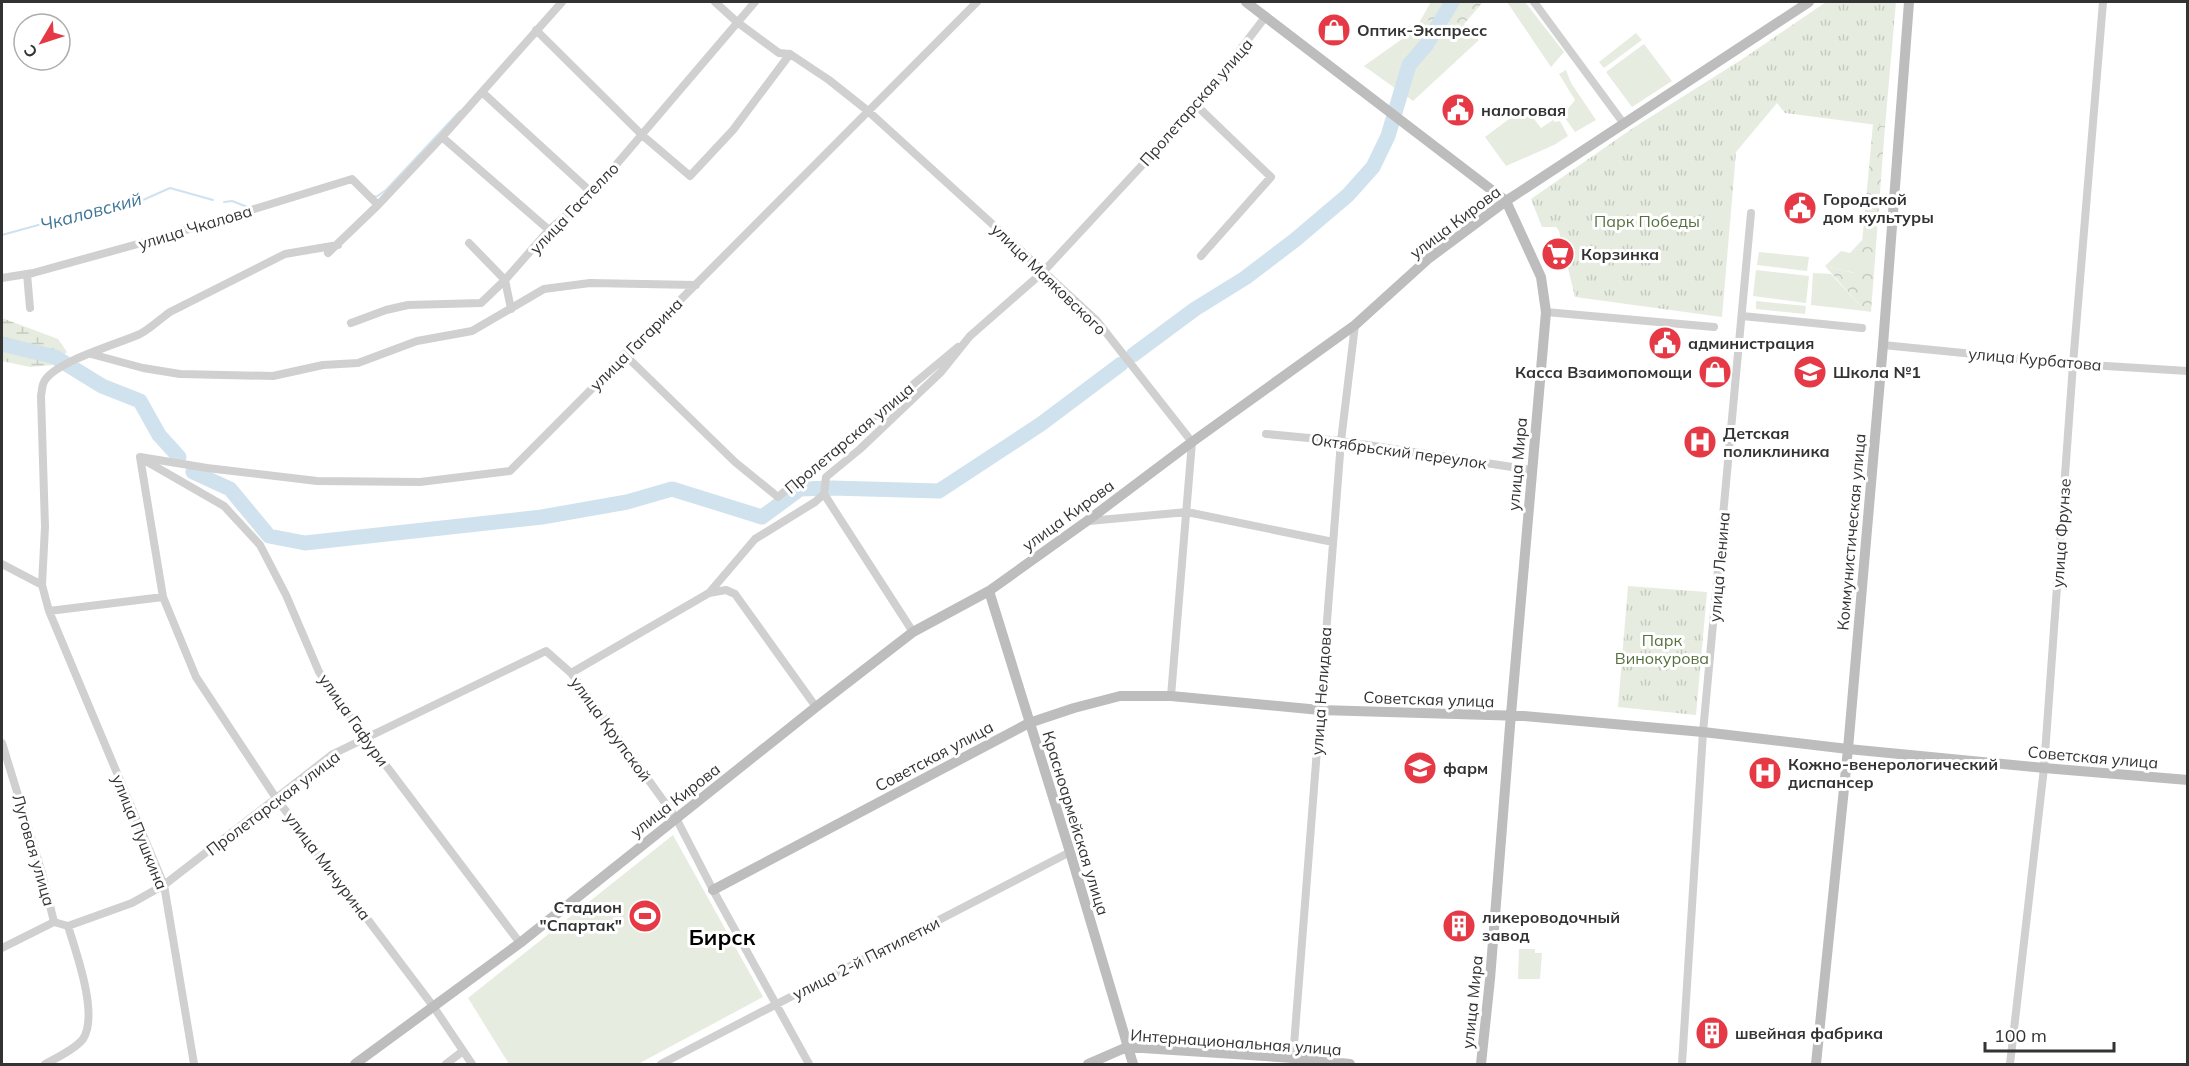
<svg xmlns="http://www.w3.org/2000/svg" width="2189" height="1066" font-family="Mulish,sans-serif">
<defs>
<pattern id="forest-crowns" width="20" height="18" patternUnits="userSpaceOnUse" patternTransform="scale(1.5)"><rect width="20" height="18" fill="#e6ecdf"/><path d="M2 6a3 3 0 1 1 6 0M12 15a3 3 0 1 1 6 0" fill="none" stroke="#c6cbc0"/></pattern>
<pattern id="wetland-marsh" width="20" height="14" patternUnits="userSpaceOnUse" patternTransform="scale(1.5)"><rect width="20" height="14" fill="#e6ecdf"/><path d="M1 5h8M5 5V1M11 12h8M15 12V8" fill="none" stroke="#c6cbc0"/></pattern>
<pattern id="park-tufts" width="24" height="20" patternUnits="userSpaceOnUse" patternTransform="scale(1.5)"><rect width="24" height="20" fill="#e6ecdf"/><path d="M3 7l-1-3M5 7V3M7 7l1-3M15 17l-1-3M17 17v-4M19 17l1-3" fill="none" stroke="#c6cbc0"/></pattern>
</defs>
<rect width="100%" height="100%" fill="#fff"/>
<path fill="#e6ecdf" d="M1507 2H1525L1564 52 1551 67Z
M1437 20 1454 25 1464 24 1479 40 1413 101 1364 66 1412 32 1420 21Z
M1636 33 1642 40 1604 68 1599 62Z
M1644 44 1672 81 1632 107 1606 72Z
M1566 70 1571 83 1596 120 1575 132 1563 115 1575 100 1559 74Z
M1525 107 1541 128 1553 120 1555 122 1560 121 1568 136 1554 145 1506 166 1485 137Z
M1862 240V263L1855 273 1825 266 1841 251 1850 253Z
M1759 252 1809 257 1807 271 1757 265Z
M1756 270 1809 276 1806 303 1753 296Z
M1813 273 1831 274 1865 311 1811 305Z
M1756 301 1806 306 1805 314 1756 309Z
M673 835 763 997 638 1064H509L468 998Z
M1519 949H1535V953H1542L1540 979H1518Z"/>
<path fill="url(#forest-crowns)" d="M1431 2H1483L1464 24 1454 25 1437 20 1420 21Z
M1873 124 1885 126 1871 312 1865 311 1825 266 1854 273 1862 263V243Z"/>
<path fill="url(#wetland-marsh)" d="M2 318 58 339 67 352 54 365 30 367 2 361Z"/>
<path fill="url(#park-tufts)" d="M1826 2H1896L1885 126 1785 113 1777 103 1736 152 1722 317 1575 297 1559 231 1556 227H1542L1531 199 1633 128 1741 60Z
M1628 586 1707 592 1696 715 1618 707Z"/>
<g fill="none" stroke-linecap="round" stroke-linejoin="round">
<path stroke="#cfe2ee" stroke-width="2" d="M374 196 376 197 386 190 460 111
M224 202 232 201 250 208
M2 235 78 214 134 204 170 188 213 200"/>
<path stroke="#cfe2ee" stroke-width="15" d="M2 344 55 357 102 386 140 401 159 435 179 457
M1133 355 1195 309 1245 278 1295 240 1348 195 1373 167 1388 136 1409 65 1427 44 1452 2
M193 472 230 489 269 536 305 543 542 517 627 502 672 489 762 517 800 489 832 488 939 491 1041 424 1121 364"/>
<path stroke="#d0d0d0" stroke-width="8" d="M715 2 737 22 779 53 790 54 829 80 868 111 990 222 1097 321 1192 442 1171 696
M1534 2 1624 124
M536 30 642 135 690 176 733 130 790 54
M482 92 592 193
M1197 106 1271 177 1201 256
M442 137 549 230
M328 253 378 205 442 137 562 2
M27 274 30 308
M2 278 33 273 163 237 352 179 378 205
M511 309 505 280 549 230 592 193 755 2
M1546 312 1714 327
M1742 316 1862 328
M351 323 386 310 408 305 481 303 505 280 469 243
M1883 345 2073 364 2188 371
M91 354 143 368 180 374 273 376 323 365 358 363 417 341 472 331 544 289 590 283 696 285
M624 354 735 462 778 497 958 347
M1266 434 1341 441 1532 470
M144 460 224 506 260 545 286 595 319 672 366 739 520 943
M824 494 913 632
M1089 521 1187 512 1333 542
M2 564 42 585
M709 593 726 590 735 594 816 707
M163 597 49 611 164 885 194 1064
M49 611 42 585 45 527 41 396C42 391 42 385 44 382 53 362 118 344 140 334 150 329 160 319 170 312L285 254 338 245
M571 673 709 593 755 539 815 502 824 494 826 477 860 449 941 372 970 336 1043 272 1197 106 1266 16
M2 743 42 873 54 922
M2 948 54 922 68 926 132 903 164 885 333 754 546 651 571 673 676 818 713 890 809 1064
M1293 1058 1341 441 1355 325
M45 1064C55 1059 77 1047 83 1039 99 1015 76 952 68 926
M446 1064 463 1051
M472 1064 433 1006 276 798 196 677 163 597 140 457 207 468 317 481 420 482 510 471 977 2
M661 1064 1070 852
M1682 1064 1703 732 1751 213
M2010 1064 2044 768 2073 364 2103 2"/>
<path stroke="#bdbdbd" stroke-width="10" d="M1246 2 1506 201 1541 277 1546 312 1510 726 1490 979 1481 1064
M989 591 1070 852 1133 1064
M713 890 1029 723 1074 708 1120 696H1171L1320 710 1523 716 1703 732 1848 749 2044 768 2188 780
M355 1064 520 943 816 707 913 632 989 591 1087 521 1192 442 1355 325 1428 259 1506 201 1809 2
M1088 1064 1127 1047 1293 1058 1350 1064
M1816 1064 1848 749 1883 345 1909 2"/>
</g>
<defs>
<symbol id="shop-disc" viewBox="-11 -11 22 22"><circle r="9.5" fill="#e63946" stroke="#fff"/><path d="M-5-2.5h2.3a2.7 3.5 0 0 1 5.4 0H5L5.5 6h-11ZM-1.5-2.5h3a1.5 2.3 0 0 0-3 0Z" fill="#fff"/></symbol>
<symbol id="civic-disc" viewBox="-11 -11 22 22"><circle r="9.5" fill="#e63946" stroke="#fff"/><path d="M-.6-6.5H3V-4.5H.6V-3L4-1V1h2V6H-6V1h2V-1L-.6-3ZM-1.2 2.5V6h2.4V2.5Z" fill="#fff"/></symbol>
<symbol id="supermarket-disc" viewBox="-11 -11 22 22"><circle r="9.5" fill="#e63946" stroke="#fff"/><path d="M-6-5.5h2.5l.6 2H6L4.5 2H-2.5L-4.4-4H-6ZM-1.5 3.2a1.3 1.3 0 1 0 .1 0ZM3 3.2a1.3 1.3 0 1 0 .1 0Z" fill="#fff"/></symbol>
<symbol id="school-disc" viewBox="-11 -11 22 22"><circle r="9.5" fill="#e63946" stroke="#fff"/><path d="M0-5L7-2L0 1L-7-2ZM-4 1L0 2.5L4 1V4Q0 6-4 4Z" fill="#fff"/></symbol>
<symbol id="hospital-disc" viewBox="-11 -11 22 22"><circle r="9.5" fill="#e63946" stroke="#fff"/><path d="M-5-5h3v3.5h4V-5h3V5h-3V1.5h-4V5h-3Z" fill="#fff"/></symbol>
<symbol id="university-disc" viewBox="-11 -11 22 22"><circle r="9.5" fill="#e63946" stroke="#fff"/><path d="M0-5L7-2L0 1L-7-2ZM-4 1L0 2.5L4 1V4Q0 6-4 4Z" fill="#fff"/></symbol>
<symbol id="stadium-disc" viewBox="-11 -11 22 22"><circle r="9.5" fill="#e63946" stroke="#fff"/><path d="M0-5a6.5 5 0 1 0 0 10a6.5 5 0 1 0 0-10ZM-3.5-1.8h7v3.6h-7Z" fill="#fff"/></symbol>
<symbol id="building-disc" viewBox="-11 -11 22 22"><circle r="9.5" fill="#e63946" stroke="#fff"/><path d="M-4-6H4V6H1V3H-1V6H-4ZM-2.5-4.3h1.7v1.8h-1.7ZM.8-4.3h1.7v1.8H.8ZM-2.5-1h1.7V.8h-1.7ZM.8-1h1.7V.8H.8Z" fill="#fff"/></symbol>
</defs>
<g fill-rule="evenodd">
<use href="#shop-disc" x="1315" y="11" width="38" height="38"/>
<use href="#civic-disc" x="1439" y="91" width="38" height="38"/>
<use href="#civic-disc" x="1781" y="189" width="38" height="38"/>
<use href="#supermarket-disc" x="1539" y="235" width="38" height="38"/>
<use href="#civic-disc" x="1646" y="324" width="38" height="38"/>
<use href="#shop-disc" x="1696" y="353" width="38" height="38"/>
<use href="#school-disc" x="1791" y="353" width="38" height="38"/>
<use href="#hospital-disc" x="1681" y="423" width="38" height="38"/>
<use href="#university-disc" x="1401" y="749" width="38" height="38"/>
<use href="#hospital-disc" x="1746" y="754" width="38" height="38"/>
<use href="#stadium-disc" x="626" y="897" width="38" height="38"/>
<use href="#building-disc" x="1440" y="907" width="38" height="38"/>
<use href="#building-disc" x="1693" y="1014" width="38" height="38"/>
</g>
<g text-anchor="middle" stroke-width="6" stroke-linejoin="round" paint-order="stroke">
<g font-size="16" font-weight="bold" fill="#333" stroke="#fff" text-anchor="start">
<text x="1357" y="36">Оптик-Экспресс</text>
<text x="1481" y="116">налоговая</text>
<text x="1823" y="205">Городской<tspan x="1823" dy="18">дом культуры</tspan></text>
<text x="1581" y="260">Корзинка</text>
<text x="1688" y="349">администрация</text>
<text x="1692" y="378" text-anchor="end">Касса Взаимопомощи</text>
<text x="1833" y="378">Школа №1</text>
<text x="1723" y="439">Детская<tspan x="1723" dy="18">поликлиника</tspan></text>
<text x="1788" y="770">Кожно-венерологический<tspan x="1788" dy="18">диспансер</tspan></text>
<text x="1443" y="774">фарм</text>
<text x="622" y="913" text-anchor="end">Стадион<tspan x="622" dy="18">"Спартак"</tspan></text>
<text x="1482" y="923">ликероводочный<tspan x="1482" dy="18">завод</tspan></text>
<text x="1735" y="1039">швейная фабрика</text>
</g>
<g font-size="16" fill="#333" stroke="#fff">
<text transform="translate(1196 102) rotate(-49)" y="6">Пролетарская улица</text>
<text transform="translate(574 208) rotate(-46)" y="6">улица Гастелло</text>
<text transform="translate(1455 222) rotate(-37)" y="6">улица Кирова</text>
<text transform="translate(195 227) rotate(-17)" y="6">улица Чкалова</text>
<text transform="translate(1049 279) rotate(44)" y="6">улица Маяковского</text>
<text transform="translate(636 344) rotate(-45)" y="6">улица Гагарина</text>
<text transform="translate(2035 359) rotate(5)" y="6">улица Курбатова</text>
<text transform="translate(849 438) rotate(-40)" y="6">Пролетарская улица</text>
<text transform="translate(1399 451) rotate(8)" y="6">Октябрьский переулок</text>
<text transform="translate(1517 464) rotate(-85)" y="6">улица Мира</text>
<text transform="translate(1068 515) rotate(-36)" y="6">улица Кирова</text>
<text transform="translate(1851 532) rotate(-85)" y="6">Коммунистическая улица</text>
<text transform="translate(2061 533) rotate(-86)" y="6">улица Фрунзе</text>
<text transform="translate(1719 567) rotate(-85)" y="6">улица Ленина</text>
<text transform="translate(1321 691) rotate(-86)" y="6">улица Нелидова</text>
<text transform="translate(1429 699) rotate(2)" y="6">Советская улица</text>
<text transform="translate(354 720) rotate(55)" y="6">улица Гафури</text>
<text transform="translate(611 729) rotate(54)" y="6">улица Крупской</text>
<text transform="translate(934 756) rotate(-28)" y="6">Советская улица</text>
<text transform="translate(2093 757) rotate(5)" y="6">Советская улица</text>
<text transform="translate(675 800) rotate(-38)" y="6">улица Кирова</text>
<text transform="translate(273 803) rotate(-37)" y="6">Пролетарская улица</text>
<text transform="translate(1076 823) rotate(73)" y="6">Красноармейская улица</text>
<text transform="translate(140 832) rotate(68)" y="6">улица Пушкина</text>
<text transform="translate(34 850) rotate(74)" y="6">Луговая улица</text>
<text transform="translate(328 866) rotate(53)" y="6">улица Мичурина</text>
<text transform="translate(866 958) rotate(-27)" y="6">улица 2-й Пятилетки</text>
<text transform="translate(1472 1002) rotate(-84)" y="6">улица Мира</text>
<text transform="translate(1236 1042) rotate(4)" y="6">Интернациональная улица</text>
</g>
<g font-size="16" fill="#56703f" stroke="#fff">
<text x="1647" y="227">Парк Победы</text>
<text x="1662" y="646">Парк<tspan x="1662" dy="18">Винокурова</tspan></text>
</g>
<g font-size="18" font-style="italic" fill="#3f7597" stroke="#fff">
<text transform="translate(91 212) rotate(-15)" y="6">Чкаловский</text>
</g>
<g font-size="22" font-weight="bold" fill="#000" stroke="#fff">
<text x="722" y="945">Бирск</text>
</g>
</g>
<rect width="2189" height="1066" fill="none" stroke="#333333" stroke-width="6"/>
<g transform="translate(42 42) rotate(231)"><circle r="28" fill="#ffffff" stroke="#adadad" stroke-width="1.5"/>
<path d="M0-4.5L10 22L0 15L-10 22Z" fill="#e63946"/>
<text y="-9" font-size="16" font-weight="bold" text-anchor="middle" fill="#333333">С</text>
</g>
<path d="M1985 1042v9h129v-9" fill="none" stroke="#333333" stroke-width="3"/>
<text x="1994" y="1042" font-size="18" fill="#333333" stroke="#ffffff" stroke-width="4.5" paint-order="stroke">100 m</text>
</svg>
